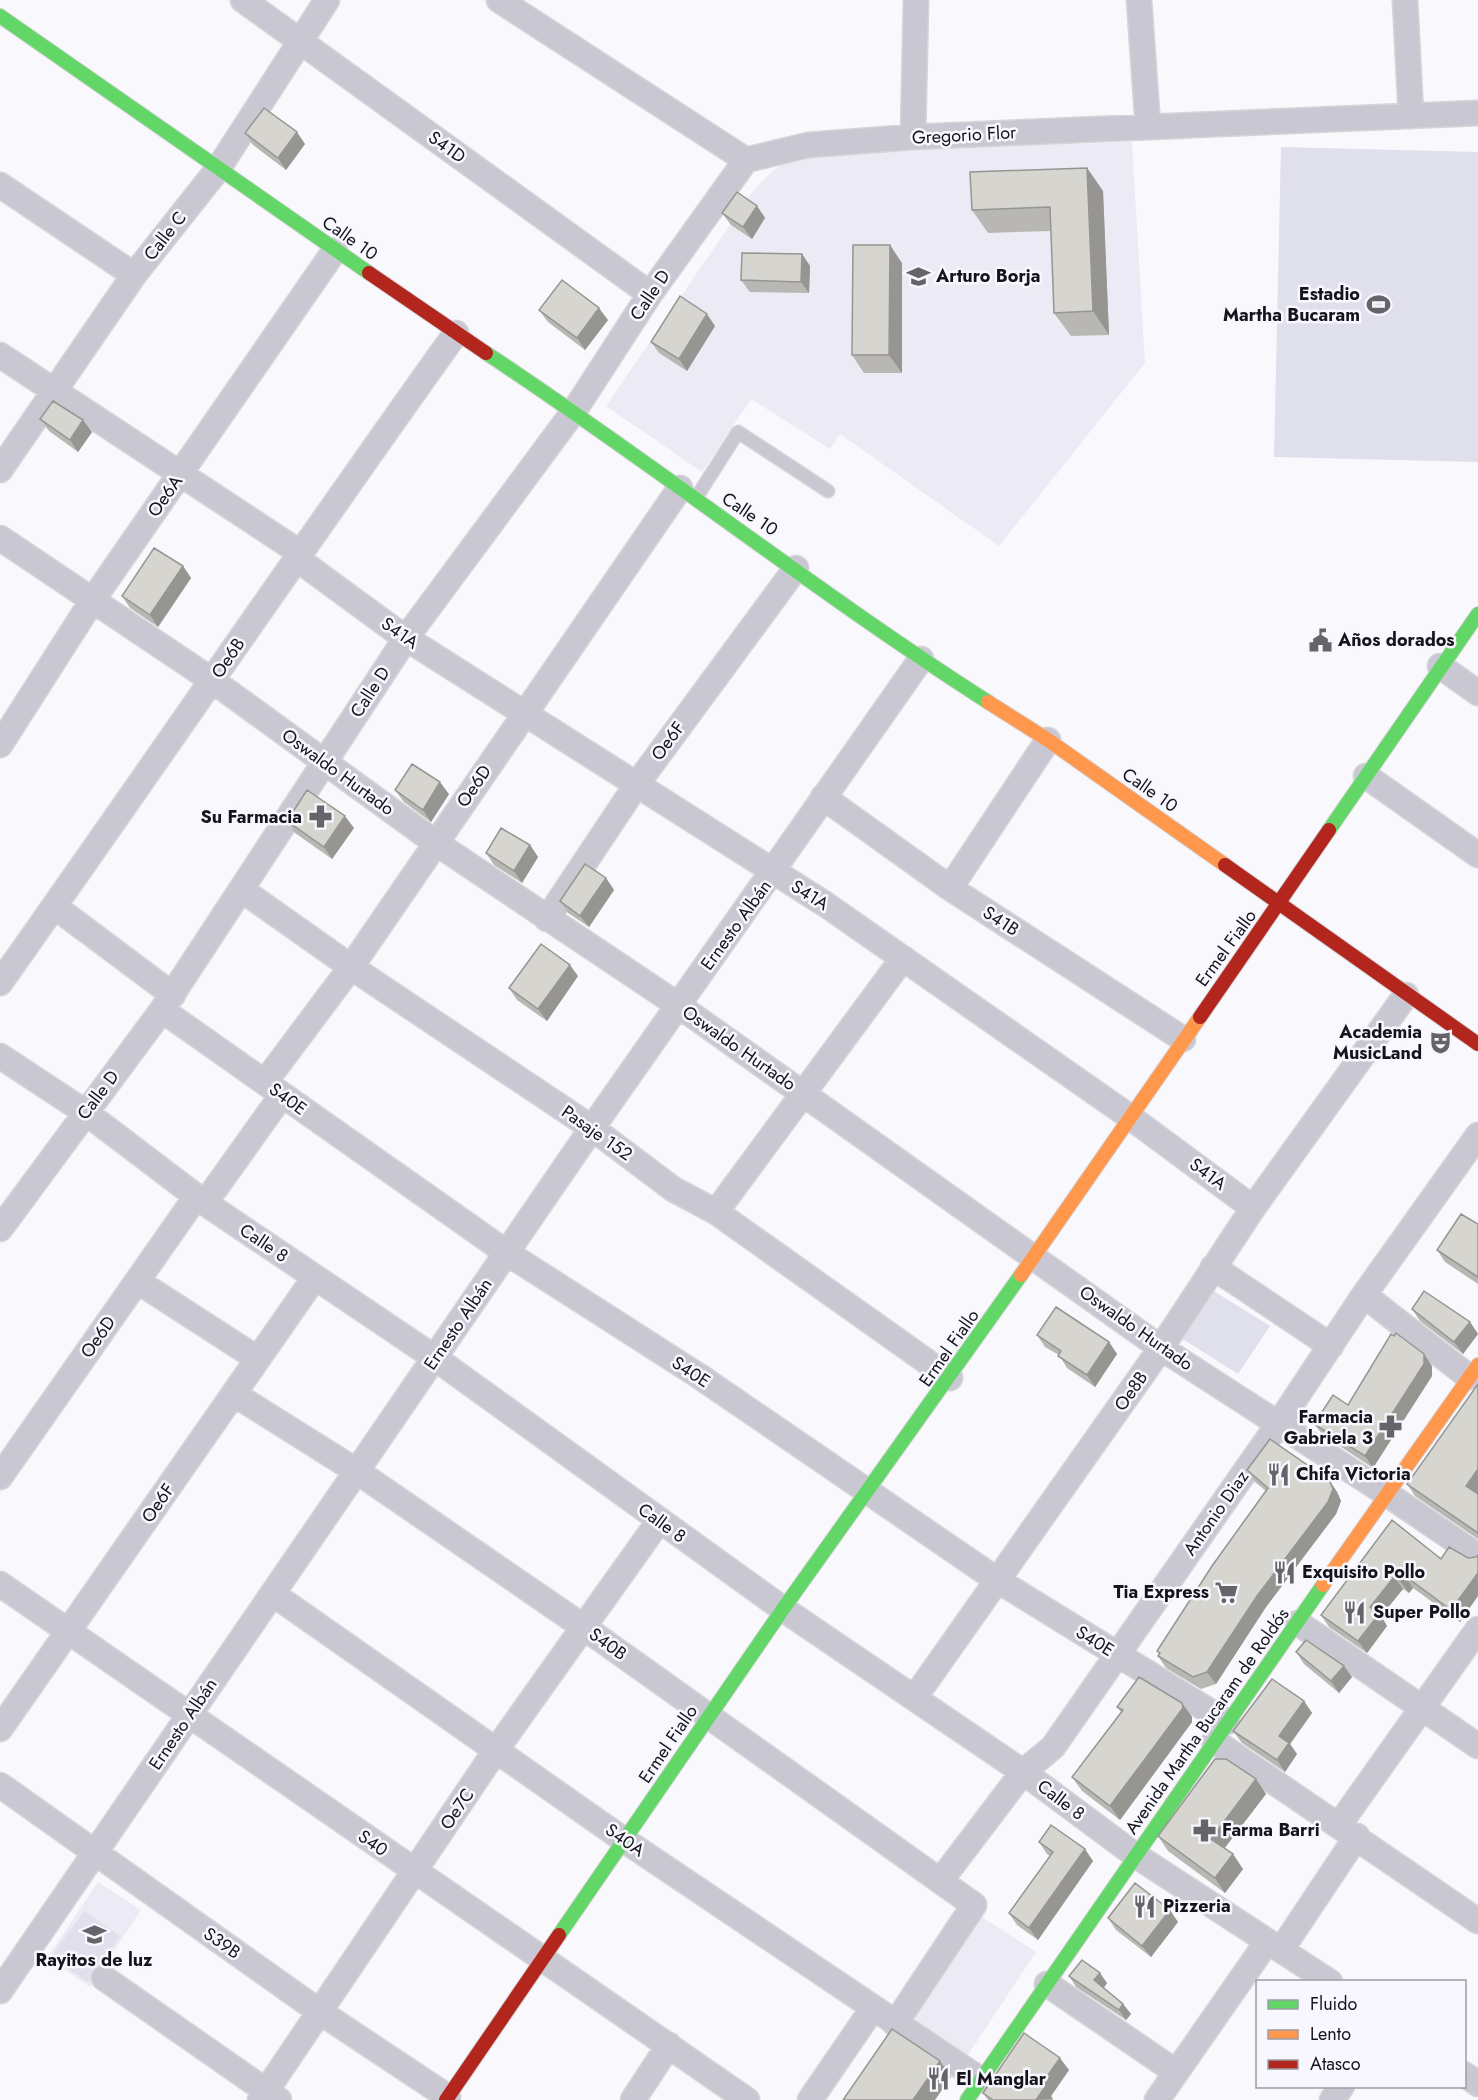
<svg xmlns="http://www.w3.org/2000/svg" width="1478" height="2100" font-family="Jost,sans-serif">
<rect width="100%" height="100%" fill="#f9f9fd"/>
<path fill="#ecebf5" d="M1132 142 1145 363 999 546 840 434 830 449 751 399 702 472 606 406 755 188 776 168 796 156 822 152Z
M98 1882 141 1910 90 1987 47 1958Z
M979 1915 1036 1952 968 2055 911 2018Z"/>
<path fill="#e0dfec" d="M1281 147 1478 152V462L1274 457Z
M1201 1283 1270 1326 1238 1374 1170 1331Z
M84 1911 120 1936 88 1982 51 1957Z"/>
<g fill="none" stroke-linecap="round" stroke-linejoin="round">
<defs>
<path id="lane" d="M696 498 738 432 828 491"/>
<path id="street" d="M243 0 650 294
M499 0 746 160 808 145 913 137 1478 113
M1139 0 1148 127
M1405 0 1411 116
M913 137 916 0
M0 185 134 275
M0 355 299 552
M0 470 134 275 218 169 327 0
M0 538 213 681 436 843 678 1005 1161 1348 1387 1494 1478 1556
M296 558 401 635 825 904 1130 1117 1253 1208
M1440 666 1478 693
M0 745 92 601 335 250
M1366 776 1478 855
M823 797 950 888 1183 1039
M950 888 1048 740
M242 890 351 967 592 1128 673 1189 716 1212 950 1378
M54 906 173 995
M547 919 637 784 796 568
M0 983C153 767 302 548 456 333
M162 1010 507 1253 699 1376 997 1580 1227 1722
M0 1056 85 1112 205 1203 435 1358 783 1609 1023 1772 1135 1855 1330 1982
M265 1082 351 967 680 488
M205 1203 282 1095
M716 1212 903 958
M0 1229 162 1010 406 638 574 411 650 294 746 160
M1213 1267 1331 1346
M137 1281 258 1359
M1364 1295 1469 1377
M234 1394 358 1472 585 1628 974 1905 895 2024
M0 1477 196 1197
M0 1584 747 2100
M273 1594 624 1840 981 2080
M1298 1623 1478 1746
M915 1697 1161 1348 1253 1208 1406 995
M0 1729 315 1277
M1214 1741 1478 1921
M0 1785 320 2012 448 2097
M1339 1825 1478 1629
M941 1880 1023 1772 1053 1747 1279 1423 1364 1295 1478 1135
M1281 1950 1357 1836
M104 1978 279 2100
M1047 1984 1176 2072
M0 1991 592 1128 921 659
M1464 2074 1478 2084
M260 2100 496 1750 659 1521
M633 2100 669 2045
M810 2100 873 2008
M1157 2100 1267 1942
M1332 2100 1342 2086"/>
<path id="fast" d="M0 16 369 273
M486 353C656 465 816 592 988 702
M1329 830 1478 614
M559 1935 783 1609 1021 1275
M967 2100 1323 1585"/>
<path id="slow" d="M988 702 1048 740 1225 865
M1021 1275 1200 1017
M1323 1585 1478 1365"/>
<path id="jam" d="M369 273 486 353
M1225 865 1478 1044
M1200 1017 1329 830
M446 2100 559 1935"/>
</defs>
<use href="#lane" stroke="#d5d5d8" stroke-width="15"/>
<use href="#street" stroke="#d5d5d8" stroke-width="27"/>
<use href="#fast" stroke="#d5d5d8" stroke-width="16"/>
<use href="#slow" stroke="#d5d5d8" stroke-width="16"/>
<use href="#jam" stroke="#d5d5d8" stroke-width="16"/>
<use href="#lane" stroke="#c9c7d2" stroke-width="12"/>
<use href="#street" stroke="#c9c7d2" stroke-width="24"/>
<use href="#fast" stroke="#63d668" stroke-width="14"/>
<use href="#slow" stroke="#ff974d" stroke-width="14"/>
<use href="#jam" stroke="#b3261e" stroke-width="14"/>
</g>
<path fill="#b8b7b3" d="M245 133 305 144 286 170 253 145Z
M1087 168 1103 191 1109 335 1071 336 1054 313 1051 231 988 233 972 210Z
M757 206 765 218 752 239 731 225 722 213Z
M802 254 810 266 809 293 750 292 741 280Z
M902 263V373H864L852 355Z
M539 310 608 320 585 350 548 322Z
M715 326 687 371 659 353 651 342Z
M40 419 92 432 78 452 49 431Z
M183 566 191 578 158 627 130 608 122 596Z
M395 790 449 794 431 822 404 802Z
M287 821 354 828 332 859 295 833Z
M530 845 538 857 522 883 494 865 486 853Z
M606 878 614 890 589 927 568 913 560 901Z
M578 976 547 1021 517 1000 509 988Z
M1478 1224V1284L1445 1262 1437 1250Z
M1412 1309 1470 1322 1478 1334 1463 1354 1420 1321Z
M1037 1335 1109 1342 1117 1354 1095 1387 1067 1368 1059 1355 1045 1347Z
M1432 1366V1376L1373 1468 1323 1435 1314 1424 1348 1405Z
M1247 1470 1329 1480 1337 1492 1341 1501 1336 1514 1266 1607 1216 1684 1201 1689 1166 1668 1158 1656 1159 1654 1157 1651 1266 1491 1255 1482Z
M1407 1484 1478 1494V1539L1415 1496Z
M1392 1520 1441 1559 1468 1558 1476 1557 1460 1622 1413 1588 1409 1593 1403 1589 1381 1616 1387 1626 1367 1653 1329 1627 1321 1615Z
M1296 1652 1352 1677 1339 1693 1304 1664Z
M1304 1701 1312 1713 1290 1744 1297 1754 1285 1772 1242 1743 1233 1731Z
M1182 1703 1192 1717V1722L1120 1820 1082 1791 1072 1777 1121 1712 1117 1707Z
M1266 1794 1224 1848 1243 1869 1225 1893 1168 1851 1158 1836Z
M1039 1842 1093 1861 1038 1940 1017 1925 1009 1913 1050 1856 1047 1854Z
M1108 1918 1178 1922 1151 1957 1116 1930Z
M1069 1976 1107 1983 1104 1988 1123 2004 1131 2014 1126 2020 1076 1987Z
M1069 2070 1051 2096 1053 2100H988L983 2093Z"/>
<path fill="#969592" d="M297 132 305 144 286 170 278 158Z
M1087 168 1103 191 1109 335 1093 311Z
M757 206 765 218 752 239 743 227Z
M890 245 902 263V373L889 355Z
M802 254 810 266 809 293 801 282Z
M599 308 608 320 585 350 577 338Z
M707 314 715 326 687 371 679 359Z
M83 420 92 432 78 452 70 440Z
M183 566 191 578 158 627 150 615Z
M440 782 449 794 431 822 423 810Z
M345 816 354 828 332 859 324 847Z
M530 845 538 857 522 883 514 871Z
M606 878 614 890 589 927 580 916Z
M570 965 578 976 547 1021 538 1009Z
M1470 1322 1478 1334 1463 1354 1454 1342Z
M1109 1342 1117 1354 1095 1387 1087 1375Z
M1424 1354 1432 1366V1376L1373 1468 1365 1456Z
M1478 1469V1493L1475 1498 1466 1486Z
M1329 1480 1337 1492 1341 1501 1336 1514 1266 1607 1216 1684 1207 1672Z
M1478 1573V1596L1460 1622 1451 1610Z
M1405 1576 1413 1588 1409 1593 1400 1581Z
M1394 1577 1403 1589 1381 1616 1387 1626 1367 1653 1358 1641 1370 1607Z
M1344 1666 1352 1677 1339 1693 1331 1681Z
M1304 1701 1312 1713 1290 1744 1297 1754 1285 1772 1277 1760 1279 1736Z
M1182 1703 1192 1717V1722L1120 1820 1110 1806Z
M1256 1779 1266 1794 1221 1853 1211 1839Z
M1085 1849 1093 1861 1038 1940 1029 1928Z
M1233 1854 1243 1869 1225 1893 1215 1878Z
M1170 1910 1178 1922 1151 1957 1142 1946Z
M1100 1973 1107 1983 1102 1990 1094 1980Z
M1123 2004 1131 2014 1126 2020 1119 2010Z
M1060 2058 1069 2070 1051 2096 1053 2099 1036 2100 1041 2085Z
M940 2061 951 2077 935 2100H913Z"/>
<path fill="#d6d5d0" stroke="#969592" stroke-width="1.5" d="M264 108 297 132 278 158 245 133Z
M1087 168 1093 311 1054 313 1050 207 972 210 970 172Z
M737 192 757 206 743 227 722 213Z
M853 245H890L889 355H852Z
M742 253 802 254 801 282 741 280Z
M562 280 599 308 577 338 539 310Z
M680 296 707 314 679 359 651 342Z
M53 401 83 420 70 440 40 419Z
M154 548 183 566 150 615 122 596Z
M412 764 440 782 423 810 395 790Z
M307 790 345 816 324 847 287 821Z
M501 828 530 845 514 871 486 853Z
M585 864 606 878 580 916 560 901Z
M541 944 570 965 538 1009 509 988Z
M1461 1214 1478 1224V1277L1437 1250Z
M1424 1291 1470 1322 1454 1342 1412 1309Z
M1056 1307 1109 1342 1087 1375 1058 1356 1061 1351 1037 1335Z
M1396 1333 1424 1354V1364L1365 1456 1314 1424 1333 1395 1348 1405 1391 1334 1394 1336Z
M1478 1384V1469L1466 1486 1478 1494V1533L1407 1484Z
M1270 1439 1329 1480 1333 1489 1328 1502 1257 1596 1207 1672 1193 1677 1158 1656 1160 1653 1157 1651 1212 1566 1268 1488 1247 1470Z
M1392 1520 1441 1559 1449 1547 1468 1558 1476 1557 1478 1555V1573L1451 1610 1405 1576 1400 1581 1394 1577 1370 1607 1379 1614 1358 1641 1321 1615Z
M1306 1640 1344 1666 1331 1681 1296 1652Z
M1139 1677 1182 1703 1183 1708 1110 1806 1072 1777 1123 1710 1117 1707Z
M1272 1679 1304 1701 1279 1736 1289 1743 1277 1760 1233 1731Z
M1215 1759H1226L1256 1779 1211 1839 1233 1854 1215 1878 1158 1836Z
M1051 1825 1085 1849 1029 1928 1009 1913 1053 1852 1039 1842Z
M1135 1883 1170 1910 1142 1946 1108 1918Z
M1082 1960 1100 1973 1094 1980 1123 2004 1119 2010 1069 1976Z
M892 2029 940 2061 913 2100H843Z
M1024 2033 1060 2058 1041 2085 1045 2087 1036 2100H993L983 2093Z"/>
<defs>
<symbol id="university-bare" viewBox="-9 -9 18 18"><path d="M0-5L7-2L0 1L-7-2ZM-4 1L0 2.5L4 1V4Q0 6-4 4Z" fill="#656469" stroke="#f8f7ff" stroke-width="2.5" paint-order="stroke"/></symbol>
<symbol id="stadium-bare" viewBox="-9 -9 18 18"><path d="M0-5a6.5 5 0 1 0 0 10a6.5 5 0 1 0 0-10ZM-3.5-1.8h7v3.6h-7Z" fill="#656469" stroke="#f8f7ff" stroke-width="2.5" paint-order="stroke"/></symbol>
<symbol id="civic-bare" viewBox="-9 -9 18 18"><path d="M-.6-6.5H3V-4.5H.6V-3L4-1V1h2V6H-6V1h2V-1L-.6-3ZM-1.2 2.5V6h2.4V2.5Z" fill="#656469" stroke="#f8f7ff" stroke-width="2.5" paint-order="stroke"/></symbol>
<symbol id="pharmacy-bare" viewBox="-9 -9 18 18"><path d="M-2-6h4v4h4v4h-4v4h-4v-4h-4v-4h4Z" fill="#656469" stroke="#f8f7ff" stroke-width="2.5" paint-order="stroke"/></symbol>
<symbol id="theatre-bare" viewBox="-9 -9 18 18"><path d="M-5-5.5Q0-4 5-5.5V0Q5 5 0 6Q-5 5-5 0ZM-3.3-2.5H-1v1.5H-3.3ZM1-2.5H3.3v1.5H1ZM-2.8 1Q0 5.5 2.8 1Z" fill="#656469" stroke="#f8f7ff" stroke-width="2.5" paint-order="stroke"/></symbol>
<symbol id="restaurant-bare" viewBox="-9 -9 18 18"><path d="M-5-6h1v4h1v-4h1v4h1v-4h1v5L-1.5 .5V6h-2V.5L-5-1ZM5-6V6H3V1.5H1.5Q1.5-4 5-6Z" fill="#656469" stroke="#f8f7ff" stroke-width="2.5" paint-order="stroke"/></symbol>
<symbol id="supermarket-bare" viewBox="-9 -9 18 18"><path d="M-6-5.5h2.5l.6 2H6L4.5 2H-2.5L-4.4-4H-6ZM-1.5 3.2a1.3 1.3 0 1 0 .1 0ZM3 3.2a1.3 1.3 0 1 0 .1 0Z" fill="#656469" stroke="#f8f7ff" stroke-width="2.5" paint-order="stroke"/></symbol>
<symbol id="school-bare" viewBox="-9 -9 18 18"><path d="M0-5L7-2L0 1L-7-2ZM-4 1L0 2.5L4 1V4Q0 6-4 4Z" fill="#656469" stroke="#f8f7ff" stroke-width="2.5" paint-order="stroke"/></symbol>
</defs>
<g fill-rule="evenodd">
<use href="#university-bare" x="902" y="260" width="33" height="33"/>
<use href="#stadium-bare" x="1362" y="288" width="33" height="33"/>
<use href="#civic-bare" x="1304" y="624" width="33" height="33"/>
<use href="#pharmacy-bare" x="304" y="800" width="33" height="33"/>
<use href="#theatre-bare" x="1424" y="1026" width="33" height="33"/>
<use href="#pharmacy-bare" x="1374" y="1410" width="33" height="33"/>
<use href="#restaurant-bare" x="1262" y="1458" width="33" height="33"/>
<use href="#restaurant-bare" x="1268" y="1556" width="33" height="33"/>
<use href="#supermarket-bare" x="1210" y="1576" width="33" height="33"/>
<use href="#restaurant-bare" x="1338" y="1596" width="33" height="33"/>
<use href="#pharmacy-bare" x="1188" y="1814" width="33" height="33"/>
<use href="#restaurant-bare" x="1128" y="1890" width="33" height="33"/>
<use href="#school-bare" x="78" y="1918" width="33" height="33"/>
<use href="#restaurant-bare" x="922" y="2062" width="33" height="33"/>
</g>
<g text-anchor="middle" stroke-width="5" stroke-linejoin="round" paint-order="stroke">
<g font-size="18" fill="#15141a" stroke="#f8f7ff">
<text transform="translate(964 135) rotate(-3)" y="6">Gregorio Flor</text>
<text transform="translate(447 147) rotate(36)" y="6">S41D</text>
<text transform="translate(165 236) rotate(-52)" y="6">Calle C</text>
<text transform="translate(350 238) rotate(35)" y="6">Calle 10</text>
<text transform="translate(650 295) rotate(-56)" y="6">Calle D</text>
<text transform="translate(165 496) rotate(-55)" y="6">Oe6A</text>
<text transform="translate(750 514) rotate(34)" y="6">Calle 10</text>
<text transform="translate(400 633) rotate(35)" y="6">S41A</text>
<text transform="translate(228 658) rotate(-56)" y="6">Oe6B</text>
<text transform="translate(370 692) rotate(-57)" y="6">Calle D</text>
<text transform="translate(668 741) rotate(-54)" y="6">Oe6F</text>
<text transform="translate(338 772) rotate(36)" y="6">Oswaldo Hurtado</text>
<text transform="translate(474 786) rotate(-56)" y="6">Oe6D</text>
<text transform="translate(1150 790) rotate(35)" y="6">Calle 10</text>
<text transform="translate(810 895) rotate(32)" y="6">S41A</text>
<text transform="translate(1001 921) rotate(33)" y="6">S41B</text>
<text transform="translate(736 925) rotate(-54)" y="6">Ernesto Albán</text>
<text transform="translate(1226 948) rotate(-54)" y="6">Ermel Fiallo</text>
<text transform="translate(739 1048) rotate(35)" y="6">Oswaldo Hurtado</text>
<text transform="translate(98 1095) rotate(-53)" y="6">Calle D</text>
<text transform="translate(288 1099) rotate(36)" y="6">S40E</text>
<text transform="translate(597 1133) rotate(35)" y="6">Pasaje 152</text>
<text transform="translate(1208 1174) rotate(37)" y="6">S41A</text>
<text transform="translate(264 1243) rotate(34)" y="6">Calle 8</text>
<text transform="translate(458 1324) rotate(-56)" y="6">Ernesto Albán</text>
<text transform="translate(1136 1328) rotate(35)" y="6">Oswaldo Hurtado</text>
<text transform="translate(98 1337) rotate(-55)" y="6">Oe6D</text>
<text transform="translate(949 1348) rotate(-55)" y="6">Ermel Fiallo</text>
<text transform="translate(691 1372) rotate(33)" y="6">S40E</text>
<text transform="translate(1131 1391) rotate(-55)" y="6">Oe8B</text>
<text transform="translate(158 1503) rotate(-55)" y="6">Oe6F</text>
<text transform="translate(1216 1513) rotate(-55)" y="6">Antonio Diaz</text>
<text transform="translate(662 1523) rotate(36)" y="6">Calle 8</text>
<text transform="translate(1095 1641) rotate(32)" y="6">S40E</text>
<text transform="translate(608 1644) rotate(36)" y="6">S40B</text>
<text transform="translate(1207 1721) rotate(-55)" y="6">Avenida Martha Bucaram de Roldós</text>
<text transform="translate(183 1724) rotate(-56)" y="6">Ernesto Albán</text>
<text transform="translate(668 1744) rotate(-56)" y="6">Ermel Fiallo</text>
<text transform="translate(1061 1800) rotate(37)" y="6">Calle 8</text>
<text transform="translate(457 1809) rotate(-56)" y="6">Oe7C</text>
<text transform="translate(625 1840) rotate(35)" y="6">S40A</text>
<text transform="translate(373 1843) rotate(35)" y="6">S40</text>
<text transform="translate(222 1943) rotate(35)" y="6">S39B</text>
</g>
<g font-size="18" font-weight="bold" fill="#15141a" stroke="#f8f7ff" text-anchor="start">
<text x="936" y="282">Arturo Borja</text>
<text x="1360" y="300" text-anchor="end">Estadio<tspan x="1360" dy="21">Martha Bucaram</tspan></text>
<text x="1338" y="646">Años dorados</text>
<text x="302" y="823" text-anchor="end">Su Farmacia</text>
<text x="1422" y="1038" text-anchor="end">Academia<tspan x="1422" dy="21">MusicLand</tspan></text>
<text x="1373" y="1423" text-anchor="end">Farmacia<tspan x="1373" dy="21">Gabriela 3</tspan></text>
<text x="1296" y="1480">Chifa Victoria</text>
<text x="1302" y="1578">Exquisito Pollo</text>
<text x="1209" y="1598" text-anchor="end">Tia Express</text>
<text x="1373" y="1618">Super Pollo</text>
<text x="1222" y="1836">Farma Barri</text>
<text x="1163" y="1912">Pizzeria</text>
<text x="94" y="1966" text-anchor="middle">Rayitos de luz</text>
<text x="956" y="2085">El Manglar</text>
</g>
</g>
<rect x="1256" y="1980" width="210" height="108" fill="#f8f7ff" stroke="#9d9ca3" stroke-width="1.5"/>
<rect x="1268" y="2000" width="30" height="9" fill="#63d668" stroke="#9d9ca3" stroke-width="1.5"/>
<text x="1310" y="2010" font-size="18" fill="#15141a">Fluido</text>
<rect x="1268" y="2030" width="30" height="9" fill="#ff974d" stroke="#9d9ca3" stroke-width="1.5"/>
<text x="1310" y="2040" font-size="18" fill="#15141a">Lento</text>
<rect x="1268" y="2060" width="30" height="9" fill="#b3261e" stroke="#9d9ca3" stroke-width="1.5"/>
<text x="1310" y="2070" font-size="18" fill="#15141a">Atasco</text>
</svg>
